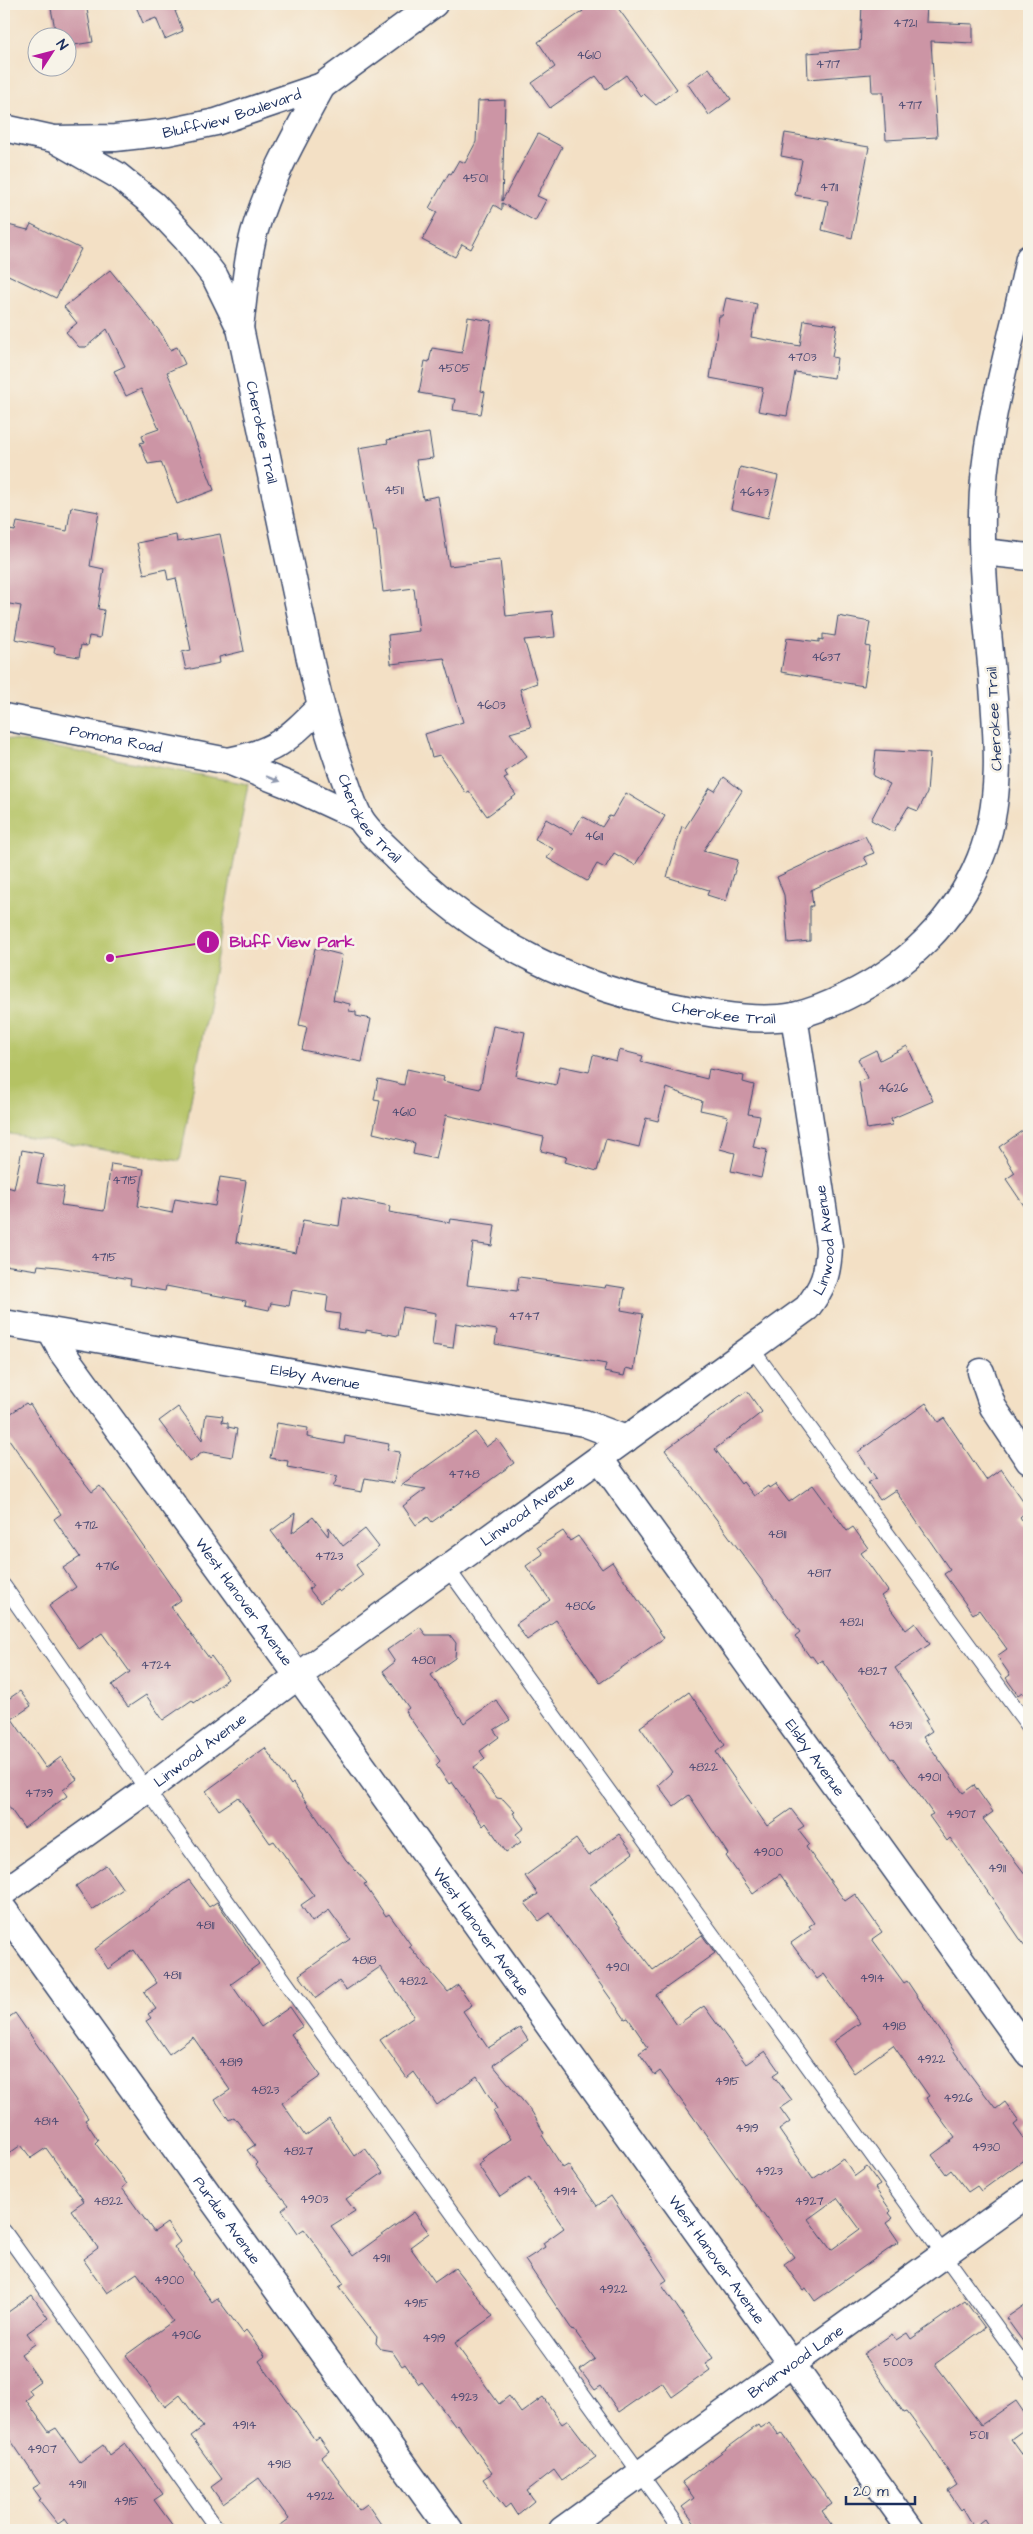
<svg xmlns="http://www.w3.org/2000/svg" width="1033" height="2534" font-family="'Architects Daughter',sans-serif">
<rect width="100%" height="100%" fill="#f7f3e8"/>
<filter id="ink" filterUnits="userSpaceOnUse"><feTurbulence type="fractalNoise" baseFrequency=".02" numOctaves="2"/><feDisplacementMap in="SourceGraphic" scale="10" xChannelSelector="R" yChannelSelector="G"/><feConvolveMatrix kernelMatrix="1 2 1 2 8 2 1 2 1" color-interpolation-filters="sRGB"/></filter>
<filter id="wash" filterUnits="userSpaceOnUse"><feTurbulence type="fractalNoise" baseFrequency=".0096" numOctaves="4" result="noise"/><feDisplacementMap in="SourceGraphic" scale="20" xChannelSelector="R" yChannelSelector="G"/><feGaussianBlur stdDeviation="1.12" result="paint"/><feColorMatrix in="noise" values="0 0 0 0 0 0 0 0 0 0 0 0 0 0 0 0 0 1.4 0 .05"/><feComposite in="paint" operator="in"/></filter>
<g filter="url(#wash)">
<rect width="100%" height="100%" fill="#f3e0c5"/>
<path fill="#b4c264" stroke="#687861" d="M4 738 248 784 180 1161 4 1133Z"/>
<g id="blocks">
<path fill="#cc95a5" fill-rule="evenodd" d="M50 4H86L93 42 68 46V38H57Z
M135 4H190L175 11 183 31 165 39 156 18 143 23Z
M577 4H615L677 89 656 105 644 94 641 97 626 75 606 89 596 76 550 108 532 83 555 67 538 42 583 11Z
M862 4H927L926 22 973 24V43L931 41 937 137 886 140 883 92H872L871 74 808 79 807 53 860 49Z
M709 68 731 99 709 115 687 83Z
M505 100 502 201 538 134 562 147 537 196 546 200 535 221 502 203V210L494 205 471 249 462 244 455 257 422 240 437 212 429 208 449 173 451 174 459 160 465 163 476 142 478 101Z
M785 133 869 147 852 238 822 230 828 201 795 195 802 160 781 156Z
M4 224 28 230 31 224 81 249 56 298 4 273Z
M110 270 161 333 170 350 177 347 185 364 167 372 183 408 214 490 177 504 161 462 148 464 140 443 144 442 142 435 159 429 141 389 126 396 114 371 125 366 107 329 86 347H79L66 332 77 323 64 307Z
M726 298 757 304 751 337 800 346 804 320 837 325 832 357 837 358 834 378 795 372 787 416 758 411 763 388 710 378 719 316H722Z
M468 317 492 321 481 391 485 392 481 414 453 410 455 399 419 393 425 361 429 362 432 348 462 353Z
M429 433 433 458 416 460 423 499 438 496 449 566 500 560 506 616 552 611 555 637 524 640 537 683 520 689 531 727 510 733 527 756 505 772 508 777 504 779 516 795 487 816 469 791 466 793 440 755 432 757 425 734 463 722 444 658 391 664 388 635 419 631 414 588 383 592 376 530H373L359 448 388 443 387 440Z
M740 467 778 476 768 518 731 509Z
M71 507 99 512 90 566 104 569 98 609 104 610 100 638 89 636 87 646 81 645 79 657 54 653 55 647 15 639 21 606 4 603V529L15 531 17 522 67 531Z
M220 534 244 651 219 657 220 663 186 670 182 652 191 650 176 578 168 580 166 569 144 574 137 543 176 535 177 542Z
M838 616 870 622 866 646 870 647 864 686 781 672 787 638 819 642V639L823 640V634L835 636Z
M876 750 930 753 927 793 918 811 908 807 893 832 871 820 890 784 873 776Z
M724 777 742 791 703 851 738 860 726 901 707 895 709 890 667 877 682 826 685 828 710 788 715 791Z
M626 793 665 816 635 865 614 853 605 868 597 864 587 881 547 858 553 849 535 839 546 819 572 834 582 816 602 827 609 816 612 817Z
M865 836 874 853 864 857 868 864 811 890 813 906H810V941L788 943 784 895 777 877Z
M315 948 342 955 333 1000 350 1004 349 1011 356 1012V1016L371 1019 362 1062 302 1050 307 1027 299 1025Z
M493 1026 525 1032 516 1076 556 1085 560 1066 589 1072 593 1055 616 1061 619 1050 643 1056 641 1062 707 1079 709 1069 744 1076 743 1082 754 1085 748 1114 760 1116 753 1147 767 1150 761 1178 731 1171 735 1153 720 1149 728 1116 700 1110 702 1101 667 1088 658 1121 646 1118 639 1147 606 1139 597 1171 565 1162 567 1157 541 1151 544 1137 446 1115 436 1159 413 1154 415 1143 373 1133 380 1101 374 1100 378 1079 404 1085 407 1069 444 1077 443 1081 480 1089Z
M907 1046 933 1101 891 1119 892 1125 867 1129 859 1082 867 1078 858 1059 876 1050 880 1060Z
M1029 1126V1213L1006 1179 1015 1173 999 1147Z
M22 1150 43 1154 37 1183 64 1187 61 1205 104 1211 111 1164 144 1169 138 1206 172 1213 175 1199 215 1206 220 1177 246 1181 236 1242 296 1253 303 1220 339 1226 343 1197 390 1206 389 1212 450 1223 451 1219 495 1225 492 1246 473 1243 467 1285 517 1291 519 1277 605 1288 606 1285 625 1288 621 1310 643 1314 634 1370 626 1368 624 1376 604 1372 606 1364 495 1344 497 1330 456 1323 453 1348 432 1345 436 1313 403 1307 398 1336 366 1330V1333L338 1329 340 1314 326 1312 328 1296 292 1290 289 1306 271 1303 269 1310 245 1305 246 1301 166 1286 165 1291 130 1285 131 1279 58 1267 38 1265 37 1270 4 1265V1186L14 1189Z
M747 1391 762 1412 715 1449 741 1484 743 1482 754 1496 768 1486 769 1488 775 1484 789 1502 813 1485 847 1531 853 1527 868 1548 861 1553 888 1591 881 1596 906 1630 915 1623 930 1644 895 1668 928 1718 925 1720 932 1731 923 1737 963 1793 974 1785 993 1812 983 1819 1029 1879V1952L959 1850 950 1838 947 1841 929 1816 933 1814 893 1758 891 1759 822 1660 817 1663 812 1656 810 1657 795 1636 800 1632 665 1450Z
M26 1403 28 1405 30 1404 60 1451 92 1492 100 1486 133 1531 181 1600 171 1607 209 1658 211 1656 228 1679 194 1703 192 1700 163 1720 146 1695 128 1707 112 1685 130 1672 102 1633 79 1649 49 1606 76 1587 63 1568 80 1557 54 1519 61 1514 4 1432V1418Z
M926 1403 938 1422 944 1418 986 1480 1001 1469 1029 1509 1020 1517 1029 1530V1702L1022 1692 1018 1695 1006 1678 1010 1675 997 1656 1007 1649 979 1610 973 1614 944 1574 950 1570 895 1490 880 1500 868 1483 876 1478 858 1452Z
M178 1407 202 1440 206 1414 223 1416 222 1422 228 1423V1427L237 1429 232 1457 203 1452 190 1462 159 1421Z
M277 1423 308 1428 307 1437 344 1444 345 1436 389 1444 387 1450 400 1452 394 1483 365 1478 362 1492 333 1487 338 1476 287 1467 288 1461 270 1458Z
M475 1432 486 1447 497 1439 514 1463 432 1522 428 1517 416 1525 403 1506 426 1489 401 1485Z
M295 1513 292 1533 313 1517 328 1536 329 1527 343 1546 365 1529 379 1547 356 1565 363 1575 340 1592 338 1590 320 1603 309 1589 313 1586 271 1531Z
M563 1531 570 1541 578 1536 602 1569 612 1562 664 1638 600 1683 556 1620 527 1640 516 1624 550 1600 526 1566 543 1554 538 1547Z
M420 1627 426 1635H450L456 1643 455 1658 431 1675 464 1723 496 1700 510 1720 494 1730 499 1737 480 1751 485 1759 474 1767 497 1798 503 1799 515 1812 513 1813 524 1828 516 1834 521 1842 506 1852 486 1823 483 1826 452 1782 449 1784 436 1765 440 1761 405 1711 409 1708 383 1671 395 1662 387 1650Z
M20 1691 31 1706 12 1719 46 1768 61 1757 77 1779 63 1790 67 1796 24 1828 4 1800V1702Z
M689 1692 725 1745 716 1752 767 1826 791 1809 804 1826 798 1830 809 1844 806 1847 845 1901 855 1894 882 1932 872 1939 904 1983 907 1981 966 2069 996 2109 1005 2102 1019 2121 1014 2125 1029 2146V2156L981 2191 977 2186 968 2192 951 2170 946 2174 932 2155 955 2138 926 2098 929 2096 893 2045 854 2073 833 2042 860 2023 824 1974 817 1979 791 1943 811 1929 809 1926 814 1923 780 1874 753 1894 726 1856 728 1854 689 1795 674 1806 658 1785 672 1772 640 1727Z
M265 1748 291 1785 293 1783 346 1860 367 1883 364 1884 386 1916 389 1914 411 1945 409 1946 448 1992 458 1985 472 2005 463 2011 488 2048 520 2028 528 2040 493 2065 532 2112 544 2133 542 2135 563 2168 568 2165 597 2206 611 2196 667 2280 661 2284 713 2358 705 2363 710 2370 672 2397 662 2382 619 2412 601 2386 595 2390 580 2370 595 2359 574 2330 573 2331 525 2260 545 2247 543 2243 564 2228 529 2177 500 2197 478 2165 484 2161 482 2159 511 2139 493 2111 497 2109 477 2076 437 2105 414 2072 407 2078 380 2040 414 2016 380 1967 346 1990 339 1981 316 1998 299 1975 350 1939 329 1910 312 1922 301 1905 314 1896 274 1841 270 1843 238 1797 219 1810 206 1791Z
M619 1834 633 1853 589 1886 653 1970 702 1935 715 1953 656 1995 677 2025 704 2006 746 2064 765 2051 779 2071 773 2075 792 2100 780 2108 790 2122 779 2130 813 2179 843 2158 855 2176 867 2167 880 2185 875 2188 891 2211 889 2213 893 2218 886 2223 899 2242 815 2301 806 2288 803 2290 784 2264 794 2257 660 2071 655 2075 639 2053 648 2047 628 2018 625 2019 550 1913 539 1921 525 1903 538 1894 525 1876 576 1839 588 1856ZM837 2198 860 2229 831 2250 808 2219Z
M106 1865 123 1889 92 1910 76 1886Z
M189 1880 209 1907 217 1902 259 1964 231 1984 261 2027 290 2007 303 2026 291 2034 321 2076 282 2103 305 2136 329 2119 354 2156 365 2148 383 2173 346 2199 355 2211 331 2226 353 2256 414 2212 429 2233 410 2247 435 2282 455 2268 493 2316 455 2343 499 2404 509 2396 521 2413 543 2397 562 2424 568 2420 596 2457 562 2481 554 2470 527 2491 534 2501 517 2515 510 2504 505 2508 483 2479 492 2473 457 2424 455 2426 422 2382 419 2384 405 2364 402 2366 392 2351 381 2349 376 2343 377 2337 339 2287 344 2284 334 2270 304 2229 298 2233 282 2210 288 2205 255 2165 257 2163 247 2150 255 2145 234 2117 229 2120 215 2100 230 2090 193 2037 169 2054 146 2021 151 2018 148 2014 156 2009 144 1992 157 1983 134 1950 108 1969 95 1949Z
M15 2013 88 2118 85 2120 98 2140 95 2143 127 2184 122 2188 154 2232 167 2223 180 2242 174 2247 193 2273 192 2274 212 2302 217 2298 243 2333 246 2330 265 2356 259 2361 315 2440 319 2437 329 2451 322 2457 340 2481 339 2483 359 2510 367 2504 385 2530H274L289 2519 259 2478 223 2504 211 2487 222 2479 191 2436 203 2427 180 2395 165 2407 126 2355 173 2321 137 2273 107 2293 83 2259 98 2248 71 2210 84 2201 46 2148 31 2158 21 2145 4 2157V2021Z
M32 2295 48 2318 27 2333 35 2344 21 2354 40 2381 29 2389 32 2395 26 2400 49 2432 56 2428 80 2462 103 2445 109 2455 125 2443 163 2494 154 2500 176 2530H73L65 2519 58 2524 39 2500 41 2499 33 2488 40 2484 4 2430V2315Z
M965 2301 985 2328 935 2364 981 2425 1016 2401 1029 2420V2426L1011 2439 1029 2464V2530H991L984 2519 974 2527 963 2508 961 2510 948 2491 957 2485 929 2442 907 2412 904 2413 863 2354 892 2334 896 2340 907 2333 911 2339Z
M1029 2302V2350L1006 2318Z
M769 2422 779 2435 782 2433 832 2504 822 2511 835 2530H700L682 2507 694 2498 682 2482 758 2425 760 2428Z"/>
</g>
</g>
<g filter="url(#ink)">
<use href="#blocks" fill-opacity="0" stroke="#3b4a6d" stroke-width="1"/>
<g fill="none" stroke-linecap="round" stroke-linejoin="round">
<defs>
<path id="service" d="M752 1349 1029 1727
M448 1569 1029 2372
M4 1586 147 1790 681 2530
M4 2231 218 2530"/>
<g id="minor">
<path id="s1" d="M4 128 54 139 115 138 168 132 216 122 322 86 434 4"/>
<path id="s2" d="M54 139 117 175 153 204 186 239 215 277 240 328C260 423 280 517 300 612 312 671 324 726 346 783 350 794 354 808 360 818 369 833 385 846 398 859 481 944 576 989 692 1010 724 1016 762 1022 794 1016 812 1012 831 1004 847 996 907 967 955 921 980 859 1004 800 997 735 992 674 987 621 981 568 982 515 983 428 1012 343 1029 258"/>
<path d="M240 328C244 296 246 263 254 233 269 181 296 134 322 86"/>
<path d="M983 552 1029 557"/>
<path id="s3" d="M4 717 228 761 291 786 360 818"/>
<path d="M228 761C275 752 287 740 320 707"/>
<path id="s4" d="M4 1323 584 1423 626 1439"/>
<path id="s5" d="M51 1332 62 1352 298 1676 911 2530"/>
<path d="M981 1372 993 1407 1029 1461"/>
<path id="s6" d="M600 1459 1029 2054"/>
<path id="s7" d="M4 1892 147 1790 298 1676 807 1308C824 1286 828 1274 829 1246L794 1016"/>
<path id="s8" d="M4 1910 450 2530"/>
<path id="s9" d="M562 2530 1029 2193"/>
</g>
</defs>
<use href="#service" stroke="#3b4a6d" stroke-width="16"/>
<use href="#minor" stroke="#3b4a6d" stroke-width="29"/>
<use href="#service" stroke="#fff" stroke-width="14"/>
<use href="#minor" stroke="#fff" stroke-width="26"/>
</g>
<defs><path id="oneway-solid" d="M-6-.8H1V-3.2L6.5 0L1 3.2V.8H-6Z" transform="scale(1.25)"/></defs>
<use fill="#8d97ae" href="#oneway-solid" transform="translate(273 779) rotate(22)"/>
</g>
<g text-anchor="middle" stroke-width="5" stroke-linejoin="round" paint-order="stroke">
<g font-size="12" fill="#474870">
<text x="905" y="27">4721</text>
<text x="589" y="59">4610</text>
<text x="828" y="68">4717</text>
<text x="910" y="109">4717</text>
<text x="475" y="182">4501</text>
<text x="829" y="191">4711</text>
<text x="802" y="361">4703</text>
<text x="454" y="372">4505</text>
<text x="394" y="494">4511</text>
<text x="754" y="496">4643</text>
<text x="826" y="661">4637</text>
<text x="491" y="709">4603</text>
<text x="594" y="840">4611</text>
<text x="893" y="1092">4626</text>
<text x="404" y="1116">4610</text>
<text x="125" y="1184">4715</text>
<text x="104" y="1261">4715</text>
<text x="524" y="1320">4747</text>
<text x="464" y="1478">4748</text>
<text x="86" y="1529">4712</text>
<text x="777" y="1538">4811</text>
<text x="329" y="1560">4723</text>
<text x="107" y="1570">4716</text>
<text x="819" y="1577">4817</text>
<text x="580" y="1610">4806</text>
<text x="851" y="1626">4821</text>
<text x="423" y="1664">4801</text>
<text x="156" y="1669">4724</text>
<text x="872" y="1675">4827</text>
<text x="900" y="1729">4831</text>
<text x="703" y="1771">4822</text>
<text x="929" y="1781">4901</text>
<text x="39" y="1797">4739</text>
<text x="961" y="1818">4907</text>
<text x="768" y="1856">4900</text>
<text x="997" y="1872">4911</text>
<text x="205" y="1929">4811</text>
<text x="364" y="1964">4818</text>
<text x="617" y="1971">4901</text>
<text x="172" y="1979">4811</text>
<text x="872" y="1982">4914</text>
<text x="413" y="1985">4822</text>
<text x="894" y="2030">4918</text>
<text x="931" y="2063">4922</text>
<text x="231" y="2066">4819</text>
<text x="727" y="2085">4915</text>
<text x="265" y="2094">4823</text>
<text x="958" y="2102">4926</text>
<text x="46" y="2125">4814</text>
<text x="747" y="2132">4919</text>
<text x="986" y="2151">4930</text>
<text x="298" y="2155">4827</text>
<text x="769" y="2175">4923</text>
<text x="565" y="2195">4914</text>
<text x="314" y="2203">4903</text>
<text x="108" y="2205">4822</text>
<text x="809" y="2205">4927</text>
<text x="381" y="2262">4911</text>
<text x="169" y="2284">4900</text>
<text x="613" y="2293">4922</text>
<text x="416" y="2307">4915</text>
<text x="186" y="2339">4906</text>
<text x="434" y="2342">4919</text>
<text x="898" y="2366">5003</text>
<text x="464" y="2401">4923</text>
<text x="244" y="2429">4914</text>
<text x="979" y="2439">5011</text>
<text x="42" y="2453">4907</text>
<text x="279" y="2468">4918</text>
<text x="77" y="2488">4911</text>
<text x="320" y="2500">4922</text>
<text x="126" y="2505">4915</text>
</g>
<g font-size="15" fill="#1b2f5e" stroke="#f7f3e8">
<text dy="5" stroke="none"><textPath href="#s1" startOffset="232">Bluffview Boulevard</textPath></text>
<text dy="5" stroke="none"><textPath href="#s2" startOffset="378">Cherokee Trail</textPath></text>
<text transform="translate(994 719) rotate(-93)" y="5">Cherokee Trail</text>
<text dy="5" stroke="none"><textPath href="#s3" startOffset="114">Pomona Road</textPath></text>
<text dy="5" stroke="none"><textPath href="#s2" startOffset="782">Cherokee Trail</textPath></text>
<text dy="5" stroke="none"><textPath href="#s2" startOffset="1201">Cherokee Trail</textPath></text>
<text dy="5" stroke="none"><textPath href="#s7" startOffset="1066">Linwood Avenue</textPath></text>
<text dy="5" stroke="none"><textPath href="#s4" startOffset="316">Elsby Avenue</textPath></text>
<text dy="5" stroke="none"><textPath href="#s7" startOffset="648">Linwood Avenue</textPath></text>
<text dy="5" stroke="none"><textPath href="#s5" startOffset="332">West Hanover Avenue</textPath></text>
<text dy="5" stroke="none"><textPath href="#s7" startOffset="242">Linwood Avenue</textPath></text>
<text dy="5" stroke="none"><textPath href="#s6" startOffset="368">Elsby Avenue</textPath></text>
<text dy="5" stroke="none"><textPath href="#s5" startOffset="738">West Hanover Avenue</textPath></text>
<text dy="5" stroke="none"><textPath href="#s8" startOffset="382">Purdue Avenue</textPath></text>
<text dy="5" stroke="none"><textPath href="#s5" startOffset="1142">West Hanover Avenue</textPath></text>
<text dy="5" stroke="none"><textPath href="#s9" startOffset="288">Briarwood Lane</textPath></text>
</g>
</g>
<path fill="none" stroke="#b5179e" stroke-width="2" d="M110 958L208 942"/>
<g fill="#b5179e" stroke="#f7f3e8" stroke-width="2">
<circle cx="110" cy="958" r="5"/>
<circle cx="208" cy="942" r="12"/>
</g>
<g font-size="15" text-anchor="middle" font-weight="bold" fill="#fff">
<text x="208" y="947">1</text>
</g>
<g font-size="16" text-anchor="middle" font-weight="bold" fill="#b5179e" stroke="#f7f3e8" stroke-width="5" stroke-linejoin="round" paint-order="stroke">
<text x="292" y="947">Bluff View Park</text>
</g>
<rect width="1033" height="2534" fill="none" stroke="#f7f3e8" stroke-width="20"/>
<g transform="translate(52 52) rotate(54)"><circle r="24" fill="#f7f3e8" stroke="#9fa5b1"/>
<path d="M0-4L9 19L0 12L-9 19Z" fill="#b5179e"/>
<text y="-8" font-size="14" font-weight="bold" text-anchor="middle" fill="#1b2f5e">N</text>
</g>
<path d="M846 2496v8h69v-8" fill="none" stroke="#1b2f5e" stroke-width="2.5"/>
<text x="853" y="2496" font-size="15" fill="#1b2f5e" stroke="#f7f3e8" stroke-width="4" paint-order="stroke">20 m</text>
</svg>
